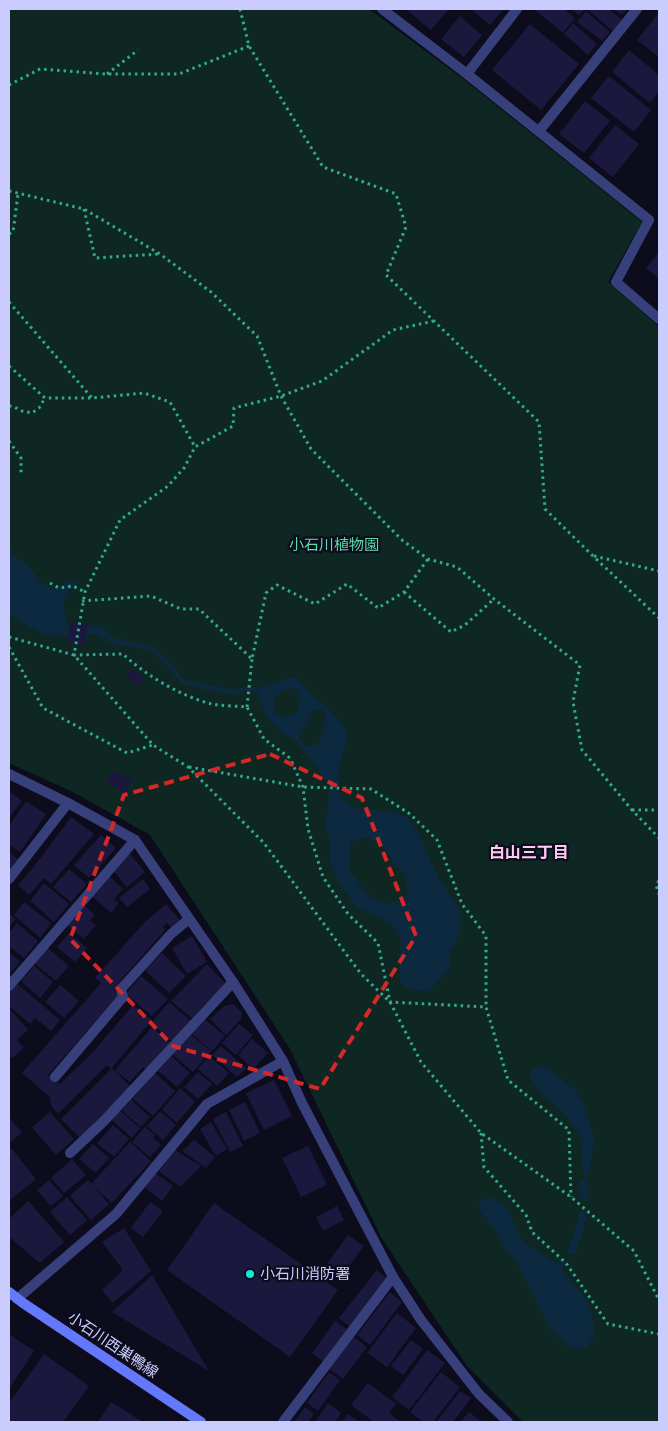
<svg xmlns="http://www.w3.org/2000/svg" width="668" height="1431" font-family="'Archivo Narrow','Noto Sans JP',sans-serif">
<rect width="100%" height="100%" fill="#0c0c1d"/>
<path fill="#0f2722" d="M9 9H369L462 78 642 222 608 282 659 327V1422H523L467 1366 381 1237 290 1049 150 835 73 792 9 763Z"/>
<path fill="#0d2940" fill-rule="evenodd" d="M9 537 12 553 32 570 41 582 54 589 59 588 67 582 77 579 80 581C58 599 62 601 68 627L82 630 89 625H100L114 638 153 646 185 680 235 690 247 686 256 688 266 686 295 677 309 692 337 717 347 732V738L339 765 338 790 345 802 356 808 400 813 410 820 417 830 440 880 461 912 460 934 449 952V968L437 982 428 991C416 991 407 991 399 980L401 939 393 925 356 907 337 880 330 860 329 838 324 824 328 812 329 785 296 740 281 732 268 717 259 699 258 693 254 691 244 690 238 694 217 693 182 683 151 650 113 644 93 633 81 639 60 635H44L9 615ZM294 688C301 697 301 703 296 714L284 718 274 712C270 696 280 690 294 688ZM318 710 323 711 326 716 322 737 316 745 307 747 302 742 299 737 311 712ZM365 837 378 843 385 849 396 866 406 876 407 896 400 901 385 904 368 895 349 870V849L352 841Z
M533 1067 546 1068 556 1074 574 1089 584 1104 594 1140 591 1164 584 1183 581 1139 566 1115 544 1095 530 1078Z
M489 1197 504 1204 510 1214 520 1237 535 1250 551 1259 567 1275 587 1301 594 1324V1334L587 1347H569L550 1328 519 1266 505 1248 493 1227 480 1211 479 1201Z"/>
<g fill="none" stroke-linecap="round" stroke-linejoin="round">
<path stroke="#0d2940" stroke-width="8" d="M584 1196V1183
M572 1251 579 1232 582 1215
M559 1267 561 1264"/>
</g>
<path fill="#1a193d" d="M406 9H449L431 30Z
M471 9H504L490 25Z
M534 9H564L575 18 563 33Z
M571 9H585L579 15Z
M587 9H609L622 20 613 31Z
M614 9H627L622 15Z
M586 11 610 32 602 41 577 22Z
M657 15 659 16V57L637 40Z
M460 16 482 35 464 57 441 39Z
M573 23 597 44 588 55 564 34Z
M530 24 579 64 541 110 492 70Z
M629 50 659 75V91L650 103 612 72Z
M609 76 651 110 634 132 591 98Z
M585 101 610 121 584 153 559 134Z
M615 125 639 144 613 177 589 158Z
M659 252V279L646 268Z
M71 621 88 624 84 645 67 642Z
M131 669 144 678 138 686 126 677Z
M112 770 132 780 126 793 106 783Z
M9 791 22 801 9 818Z
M26 801 46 814 20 852 9 845V826Z
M71 817 94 834 51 884 44 878 29 895 18 885 33 868Z
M101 835 116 848 89 878 74 865Z
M9 852 20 861 9 875Z
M130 854 145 872 127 887 112 869Z
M69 869 87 884 71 902 53 887Z
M109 876 123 889 114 899 119 903 111 913 92 896Z
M143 879 150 889 127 907 119 898Z
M44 883 69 904 54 922 30 901Z
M24 902 51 923 40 938 14 915Z
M166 904 180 920 172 928 167 923 163 927 165 930 120 981H121L114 989 119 994 48 1075 60 1084 92 1053 133 1005 152 1020 111 1069 107 1065 58 1114 51 1105 50 1097 22 1073 101 983 95 978 143 924Z
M84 905 95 915 90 921 96 925 84 939 67 925Z
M9 913 16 919 9 927Z
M17 923 38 941 24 958 9 946V933Z
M69 933 87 948 75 962 57 947Z
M192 936 207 962 187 974 172 948Z
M48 948 69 966 56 981 34 963Z
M9 952 20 961 9 975Z
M162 953 186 976 169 993 145 970Z
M207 964 226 984 201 1008 193 1019 171 1001Z
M34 966 53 982 40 998 21 981Z
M141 976 168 999 152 1016 126 994Z
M16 983 60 1020 51 1031 35 1018 30 1024 9 1006V991Z
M60 985 79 1001 64 1018 45 1002Z
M169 1002 192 1022 174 1043 151 1023Z
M233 1004 242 1012 241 1019 226 1035 210 1019 224 1006Z
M9 1008 28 1030 17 1040 24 1048 12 1058 9 1055Z
M203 1018 225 1036 212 1051 191 1033Z
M239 1024 253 1035 236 1055 222 1043Z
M152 1027 171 1043 147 1071 143 1067 130 1082 115 1070Z
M189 1033 211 1051 193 1072 172 1054Z
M252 1039 268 1053 253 1069 238 1055Z
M221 1046 246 1068 237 1077 212 1055Z
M171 1056 190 1073 177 1087 158 1071Z
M209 1056 229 1073 217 1086 198 1069Z
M112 1068 131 1087 81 1139 61 1119Z
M198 1072 212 1084 198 1099 184 1087Z
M155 1073 175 1091 153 1116 133 1099Z
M274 1080 292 1116 264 1130 246 1093Z
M180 1088 195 1102 177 1123 162 1110Z
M131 1100 150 1117 141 1127 122 1111Z
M245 1102 260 1133 244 1141 229 1110Z
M120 1111 140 1128 132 1138 112 1120Z
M160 1111 176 1125 163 1140 147 1126Z
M50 1112 74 1139 56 1155 32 1127Z
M226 1112 243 1146 230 1152 213 1119Z
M9 1117 22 1133 9 1143Z
M211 1122 227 1149 216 1156 200 1129Z
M113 1125 129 1139 114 1157 97 1143Z
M145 1127 155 1135 153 1138 161 1145 150 1157 132 1142Z
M194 1140 215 1157 206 1168 182 1151Z
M130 1142 151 1161 112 1203 91 1184Z
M93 1144 109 1158 96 1173 79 1159Z
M308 1146 327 1185 301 1197 282 1158Z
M11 1148 36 1179 9 1201V1149Z
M175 1150 201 1166 180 1187 159 1171Z
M72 1159 86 1175 64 1193 51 1178Z
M155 1173 173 1186 162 1201 144 1187Z
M49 1180 63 1196 51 1206 37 1190Z
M88 1180 109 1204 91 1220 70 1196Z
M67 1197 87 1220 70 1235 50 1212Z
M28 1201 64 1242 40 1263 9 1237V1219Z
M150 1202 163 1211 143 1237 131 1228Z
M214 1203 338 1290 290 1357 167 1270Z
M337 1206 344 1220 323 1231 316 1217Z
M124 1228 151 1271 113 1303 102 1290 123 1270 102 1242Z
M348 1235 364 1246 339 1279 324 1268Z
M377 1270 389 1280 351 1328 339 1318Z
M152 1275 209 1371 112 1312Z
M390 1292 402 1302 370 1345 357 1335Z
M397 1313 416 1328 387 1367 367 1353Z
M335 1321 347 1329 324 1362 312 1353Z
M9 1334 34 1351 9 1389Z
M354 1337 367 1347 343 1379 329 1369Z
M411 1340 423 1349 403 1375 391 1366Z
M427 1350 445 1363 409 1410 392 1397Z
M44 1354 89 1386 63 1422H14L9 1419V1403Z
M329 1372 340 1380 318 1411 307 1403Z
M441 1372 460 1387 433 1422H423L410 1412Z
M368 1383 396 1404 389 1413 401 1422H374L351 1405Z
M460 1391 471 1398 453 1422H436Z
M111 1402 143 1422H98Z
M328 1403 341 1413 335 1422H315Z
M305 1407 314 1414 308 1422H294Z
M469 1412 482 1422H460Z
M348 1414 359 1422H342Z"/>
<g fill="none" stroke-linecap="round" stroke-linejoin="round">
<path stroke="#30ab90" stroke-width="3" stroke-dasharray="2.5 4" stroke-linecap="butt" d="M240 9 249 46 323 167 396 194 406 227 386 275 539 422 545 509 593 556 659 618
M107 74 138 50
M9 85 40 69 106 74H179L249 46
M9 191 84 209 160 254 211 292 257 336 281 396 311 449 402 540 428 559 457 567 494 599 580 665 573 702 582 750 632 810 659 838
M84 209 95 258 159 254
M9 234 13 232 18 194
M9 302 92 398
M434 321 393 330 322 381 281 396 234 408 233 426 195 447 184 468 168 486 120 520 85 592 74 655 123 654C145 675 182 697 212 704 223 706 236 706 247 707L264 739 290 758 303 787 308 829 323 877 348 914 378 943 390 1002 486 1007 508 1080 569 1130 571 1197
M9 366 45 398H92L144 393 170 402 195 447
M9 406H12L22 411 32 413 39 408 45 398
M9 441 21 458V473
M594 556 659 571
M50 583 59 588 73 586 85 592
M404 592 451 632 465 625 494 599
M82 601 151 596 181 609H199L252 659 266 593 277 585 315 604 347 584 378 608 404 592 428 559
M9 637 74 655 153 745 188 767 264 843 361 974 390 1002 421 1062 481 1133 571 1197 634 1251 659 1300
M9 647 43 708 127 753 153 745
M247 707 252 659
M189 767 303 787 371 789 410 814 437 840 462 904 486 936V1007
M632 810H659
M659 881 656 885 659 894
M481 1133 484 1167 526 1215 532 1232 566 1263 608 1324 659 1334"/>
<path stroke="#38407b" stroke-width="10" d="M9 879 68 803
M9 986 135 840
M55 1077 123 997 121 989 171 934 189 919
M70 1153 104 1121 233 982
M283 1422 393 1277"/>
<path stroke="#38407b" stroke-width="10" d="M382 9 467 74 649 220 616 282 659 319
M467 74 517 9
M539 131 637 9
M9 774 68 803 135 840 233 982 283 1061 302 1103 393 1277 421 1320 479 1394 508 1422
M17 1299 116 1214 207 1104 283 1061"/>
<path stroke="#6378fb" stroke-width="10" d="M9 1292 23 1303 201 1422"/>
</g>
<path fill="none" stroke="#d62828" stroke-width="4" stroke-dasharray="10 6" stroke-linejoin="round" d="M270 754 362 798 416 936 320 1089 173 1046 70 939 124 795Z"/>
<circle fill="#06eddf" stroke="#0c0c1d" stroke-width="2" cx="250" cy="1274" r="5"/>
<g text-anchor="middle" stroke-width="4.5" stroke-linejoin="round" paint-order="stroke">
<g font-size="15" fill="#59dba5" stroke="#0c0c1d">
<text x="334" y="550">小石川植物園</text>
</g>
<g font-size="15" fill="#caccfe" stroke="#0c0c1d" text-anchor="start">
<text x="260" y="1279">小石川消防署</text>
</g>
<g font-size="15" fill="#caccfe" stroke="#0c0c1d">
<text transform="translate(113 1345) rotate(34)" y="5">小石川西巣鴨線</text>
</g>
<g font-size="16" font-weight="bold" fill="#feccf3" stroke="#0c0c1d">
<text x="529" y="858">白山三丁目</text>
</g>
</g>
<rect width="668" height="1431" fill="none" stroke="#caccfe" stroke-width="20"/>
</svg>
